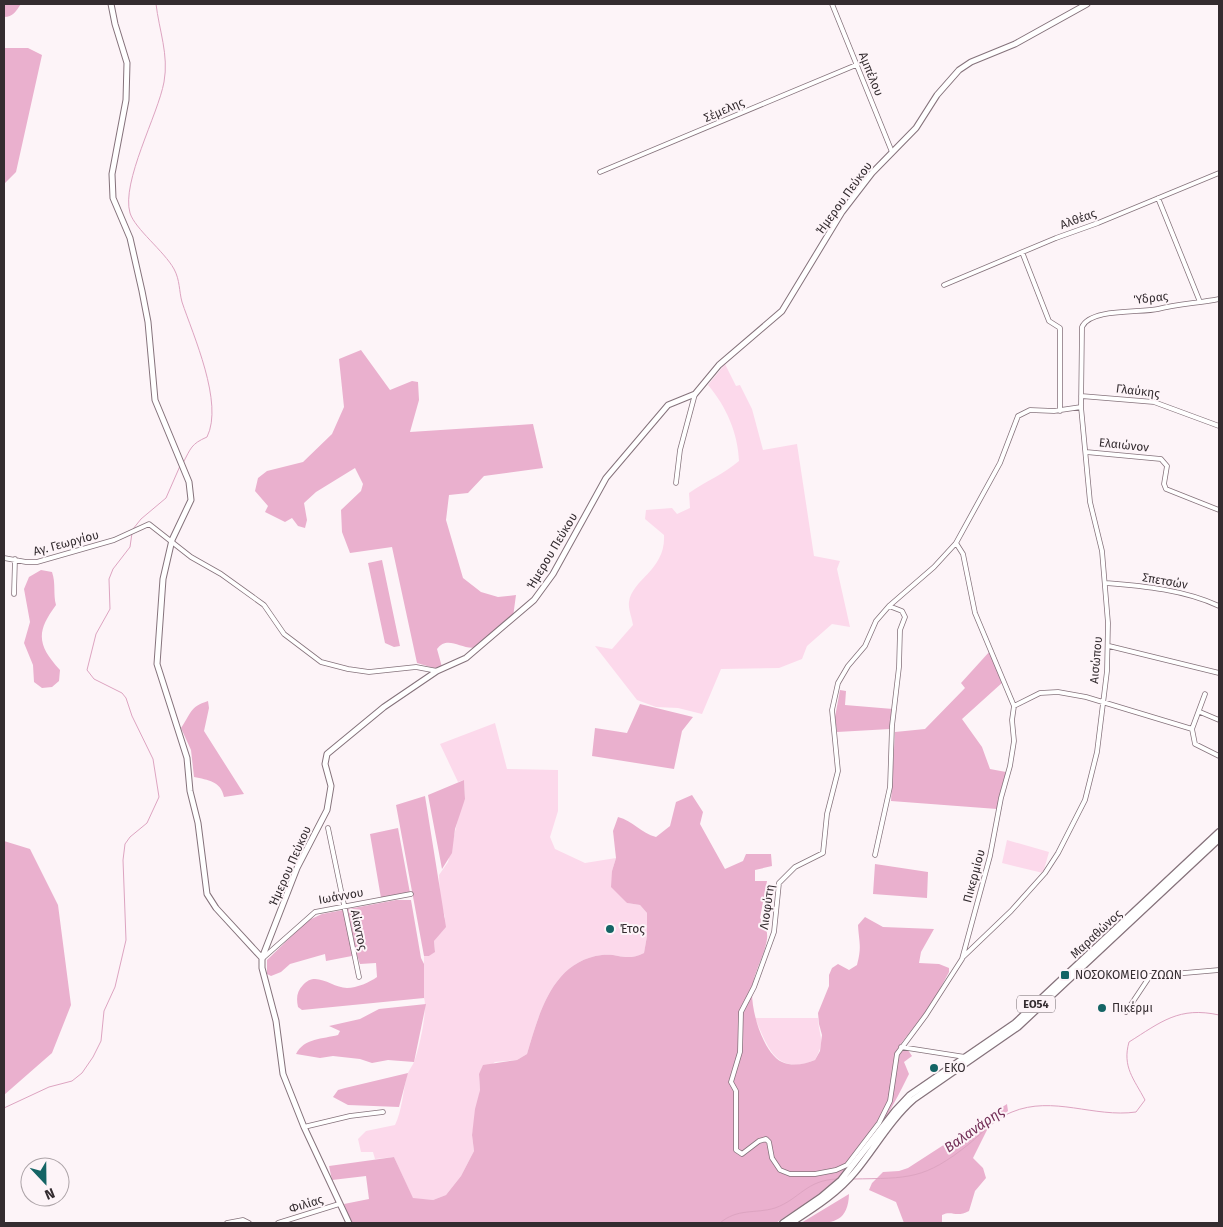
<svg xmlns="http://www.w3.org/2000/svg" width="1223" height="1227" font-family="'Fira Sans',sans-serif">
<rect width="100%" height="100%" fill="#fdf4f8"/>
<path fill="#fcd9eb" d="M725 364 736 386 740 385 752 409 763 450 797 444 814 556 840 561 837 569 850 627 832 624 807 646 802 659 779 668 721 669 702 714 678 708 656 707 637 700 595 646 612 649 633 625C632 618 628 609 629 602 632 579 666 570 664 535L645 519 646 510 672 508 677 514 690 508 689 493C706 481 724 474 739 461 738 433 726 406 708 385Z
M495 723 507 769 558 770V811L550 837 555 849 585 863 616 858 612 871 627 903 640 905 647 913V936L644 953C626 962 619 953 602 955 552 961 539 1014 527 1054L517 1060 495 1062 479 1074 480 1090 472 1135 474 1151 461 1176 446 1195 433 1200 413 1199 394 1157 375 1159 373 1152H361L358 1139 366 1131 395 1125C402 1111 403 1091 407 1076 408 1071 412 1067 414 1062 419 1050 428 1009 424 998V956H429L435 951 434 941 445 917 440 900 439 875 448 862 460 810 465 799 464 780 458 782 440 744Z
M1007 840 1049 852 1043 873 1002 863Z
M755 1018H818C819 1038 826 1039 815 1060 776 1076 768 1048 755 1018Z"/>
<path fill="#eab0ce" d="M4 4H21C16 11 13 17 4 17Z
M4 48H28L42 55 16 172 4 184Z
M361 350 390 390 412 381 418 382 419 400 410 432 533 424 543 468 484 476 468 493 449 495 446 520 463 578 481 592 498 597 516 595 513 617C505 624 485 644 477 647 462 651 448 634 437 649L442 667 437 669 417 663 392 547 350 553 342 532 341 510 361 491 363 484 355 468 316 492 304 503 307 520 305 528 298 526 292 518 285 522 265 512 268 506 255 491 258 478 267 471 303 462 332 434 344 407 339 359Z
M382 560 400 646 394 647 385 643 368 563Z
M41 570 52 572C56 583 53 594 56 605 36 632 37 645 60 670L59 681 52 687 42 688 34 682 33 665 24 643 30 622 24 589 29 577Z
M990 651 1003 682 962 719 982 747 990 769 1006 772 997 809 891 801 895 732 925 729 965 688 961 683Z
M840 690 846 691 845 705 893 709 890 729 837 732 835 717Z
M208 701 209 708 204 731 244 794 224 797C221 781 208 780 194 777L191 750 181 728C191 714 189 707 208 701Z
M640 704 693 717 682 731 674 769 592 756 595 728 627 733Z
M464 780 465 799 455 829 452 853 442 869 428 795Z
M692 795 703 812 700 824 725 869 743 861 746 854H771L772 866 755 870V881H767L760 918C765 925 768 930 767 939 765 954 756 968 753 983 748 1003 762 1053 782 1062 793 1067 805 1064 815 1060L820 1051 822 1035 819 1024 818 1013 829 986V975L832 968 838 964 849 970 857 965C862 946 859 943 858 925L865 917 883 927 934 929 921 952 919 963 939 964 949 968V972L932 1004 899 1046 908 1050 912 1056 904 1062 909 1074C890 1113 866 1155 833 1184 815 1199 795 1210 776 1223H351L344 1204 369 1199 366 1176 332 1180 329 1166 394 1157 413 1198 433 1200 446 1195 461 1176 474 1151 472 1135 475 1109 480 1090 479 1074 483 1065 517 1060 527 1054C539 1014 552 961 602 955 619 953 626 962 644 953L647 936V913L640 905 627 903 611 887 612 871 616 858 613 831 618 817C633 821 641 833 656 837L670 826 676 802Z
M425 796 446 927 434 941 435 952 429 956H424L396 805Z
M398 828 410 893 381 898 370 834Z
M4 841 30 849 58 905 71 1005 52 1053 4 1095Z
M875 864 928 872 927 898 873 894Z
M396 900H411L421 958 424 964V998L302 1010 298 1007C296 998 297 991 303 985 316 970 332 988 347 988 357 988 370 982 377 977L376 963 360 964 357 955 326 961 325 954 290 964 281 972 271 976 267 974V960L307 921 322 914Z
M426 1004 414 1062 388 1060 372 1063 360 1059 333 1056 320 1058 296 1054C304 1038 323 1039 338 1035L340 1031 329 1026 360 1019 379 1009Z
M408 1073 399 1107 348 1105 333 1097 338 1090 345 1088Z
M1007 1104 1008 1111 990 1124 973 1158 983 1168 986 1178 975 1191 969 1211C956 1218 952 1210 942 1215V1223H904L896 1202 869 1190 872 1183 883 1172 899 1171 908 1168Z
M849 1194C848 1227 826 1223 801 1223Z"/>
<g fill="none" stroke-linecap="round" stroke-linejoin="round">
<path stroke="#dda4c1" stroke-width="1" d="M156 4C159 30 169 55 164 82 158 115 121 182 130 213 135 229 164 251 174 269 180 280 179 291 182 302 193 335 224 403 207 437 191 444 191 448 183 463
M133 529 141 519 166 498 180 466
M4 1108 49 1087 72 1081 82 1073 93 1057 101 1041 104 1011 115 987 126 940 123 860 125 844 130 837 147 823 159 797 153 759 132 716 126 698 122 693 94 679 87 670 96 634 110 609 109 579 113 569 130 547 132 533
M853 1179C909 1178 924 1180 969 1144 982 1133 996 1118 1012 1112 1053 1095 1094 1118 1136 1112L1145 1100C1134 1079 1122 1067 1129 1042 1161 1022 1179 1006 1219 1015
M720 1223C737 1208 755 1214 775 1208 800 1199 806 1180 837 1179"/>
<defs>
<path id="street" d="M832 4 892 152
M600 172 856 65
M1158 198 1200 302
M1022 252 1049 321 1060 328V411
M944 285 1056 238 1098 223 1219 173
M1081 396 1154 402 1219 426
M1086 452 1161 459 1167 466 1164 484 1166 489 1219 510
M676 483 680 450 695 394
M4 558 26 562H37L114 540 149 524 191 557 221 574 264 605 284 634 321 662 348 669 369 672 416 667 437 671
M1106 583C1144 586 1185 590 1219 606
M14 594 15 559
M889 606 876 621 865 646 848 666 838 683 832 710 838 771 827 814 823 853 795 867 779 883 774 932 754 987 741 1012 740 1052 731 1082 736 1091V1150L742 1154 759 1141 766 1139 769 1142 772 1158 780 1170 790 1174H815L836 1170 847 1165 879 1123 890 1101 897 1054 926 1015 962 959 990 856 1001 798 1010 766 1014 741 1012 720 1014 706 975 613 963 554 956 543
M1109 646 1219 673
M1014 706 1040 693 1058 692 1086 697 1192 729
M1200 712 1219 720
M1192 729 1195 744 1219 756
M1192 729 1205 694
M328 828 359 977
M875 855 890 787 892 726 899 667 900 630 905 617 902 611 889 606 934 567 956 543 1000 463 1018 416 1030 410 1054 411 1081 407
M963 957 1011 911 1045 873 1058 853 1085 800 1097 752 1107 671 1108 623 1102 551 1090 502 1081 407 1082 327C1090 308 1141 313 1158 309 1178 304 1199 303 1219 299
M263 958 315 912 411 894
M1126 1012 1150 976 1219 970
M901 1047 965 1057
M304 1127 350 1116 383 1112
M227 1223 243 1220 249 1223
M278 1223 339 1204"/>
<path id="secondary" d="M111 4 115 24 127 63 126 100 112 174 113 198 130 238 142 291 148 322 155 400 189 482 191 500 172 540 163 579 157 664 187 758 190 791 198 823 207 894 216 908 262 958
M349 1223 304 1127 283 1074 276 1021 262 968V958L297 868 327 810 331 786 325 764 327 754 384 707 437 671 466 658 534 600 553 574 606 478 668 405 695 394 719 365 782 311 842 212 872 173 916 128 937 95 959 70 971 62 1015 44 1087 4"/>
<path id="primary" d="M783 1223 821 1197 841 1180 895 1111 910 1095 1015 1023 1219 832
M791 1223C814 1208 838 1193 855 1172 875 1148 890 1120 914 1099L1018 1027 1219 839"/>
</defs>
<use href="#street" stroke="#85727b" stroke-width="5.5"/>
<use href="#secondary" stroke="#85727b" stroke-width="7"/>
<use href="#primary" stroke="#85727b" stroke-width="8"/>
<use href="#street" stroke="#fff" stroke-width="4"/>
<use href="#secondary" stroke="#fff" stroke-width="5"/>
<use href="#primary" stroke="#fff" stroke-width="5.5"/>
</g>
<g fill="#146465" stroke="#fdf4f8" stroke-width="2">
<circle cx="610" cy="929" r="5"/>
<rect x="1060" y="970" width="10" height="10" rx="2.5"/>
<circle cx="1102" cy="1008" r="5"/>
<circle cx="934" cy="1068" r="5"/>
</g>
<g text-anchor="middle" stroke-width="4" stroke-linejoin="round" paint-order="stroke">
<rect fill="#fdf4f8" stroke="#70686c" stroke-width="1" x="1017" y="995.5" width="38" height="17" rx="4"/>
<g font-size="11" font-weight="bold" fill="#342c30">
<text x="1036" y="1008">ΕΟ54</text>
</g>
<g font-size="12" fill="#342c30" stroke="#fdf4f8">
<text transform="translate(871 74) rotate(68)" y="4">Αμπέλου</text>
<text transform="translate(724 110) rotate(-24)" y="4">Σέμελης</text>
<text transform="translate(844 198) rotate(-54)" y="4">Ήμερου Πεύκου</text>
<text transform="translate(1078 219) rotate(-20)" y="4">Αλθέας</text>
<text transform="translate(1151 298) rotate(-7)" y="4">Ύδρας</text>
<text transform="translate(1138 391) rotate(7)" y="4">Γλαύκης</text>
<text transform="translate(1124 445) rotate(6)" y="4">Ελαιώνον</text>
<text transform="translate(66 543) rotate(-15)" y="4">Αγ. Γεωργίου</text>
<text transform="translate(552 551) rotate(-59)" y="4">Ήμερου Πεύκου</text>
<text transform="translate(1165 581) rotate(10)" y="4">Σπετσών</text>
<text transform="translate(1096 660) rotate(-85)" y="4">Αισώπου</text>
<text transform="translate(290 866) rotate(-66)" y="4">Ήμερου Πεύκου</text>
<text transform="translate(974 876) rotate(-75)" y="4">Πικερμίου</text>
<text transform="translate(341 896) rotate(-10)" y="4">Ιωάννου</text>
<text transform="translate(767 907) rotate(-82)" y="4">Λιοφύτη</text>
<text transform="translate(359 930) rotate(78)" y="4">Αίαντος</text>
<text transform="translate(1096 934) rotate(-43)" y="4">Μαραθώνος</text>
<text transform="translate(306 1204) rotate(-17)" y="4">Φιλίας</text>
</g>
<g font-size="12" fill="#342c30" stroke="#fdf4f8" text-anchor="start">
<text x="620" y="933">Έτος</text>
<text x="1075" y="979">ΝΟΣΟΚΟΜΕΙΟ ΖΩΩΝ</text>
<text x="1112" y="1012">Πικέρμι</text>
<text x="944" y="1072">EKO</text>
</g>
<g font-size="14" font-style="italic" fill="#732f57" stroke="#fdf4f8">
<text transform="translate(974 1129) rotate(-35)" y="5">Βαλανάρης</text>
</g>
</g>
<rect width="1223" height="1227" fill="none" stroke="#342c30" stroke-width="10"/>
<g transform="translate(45 1182) rotate(158)"><circle r="24" fill="#fdf4f8" stroke="#ada4a8"/>
<path d="M0-4L9 19L0 12L-9 19Z" fill="#146465"/>
<text y="-8" font-size="14" font-weight="bold" text-anchor="middle" fill="#342c30">N</text>
</g>
</svg>
